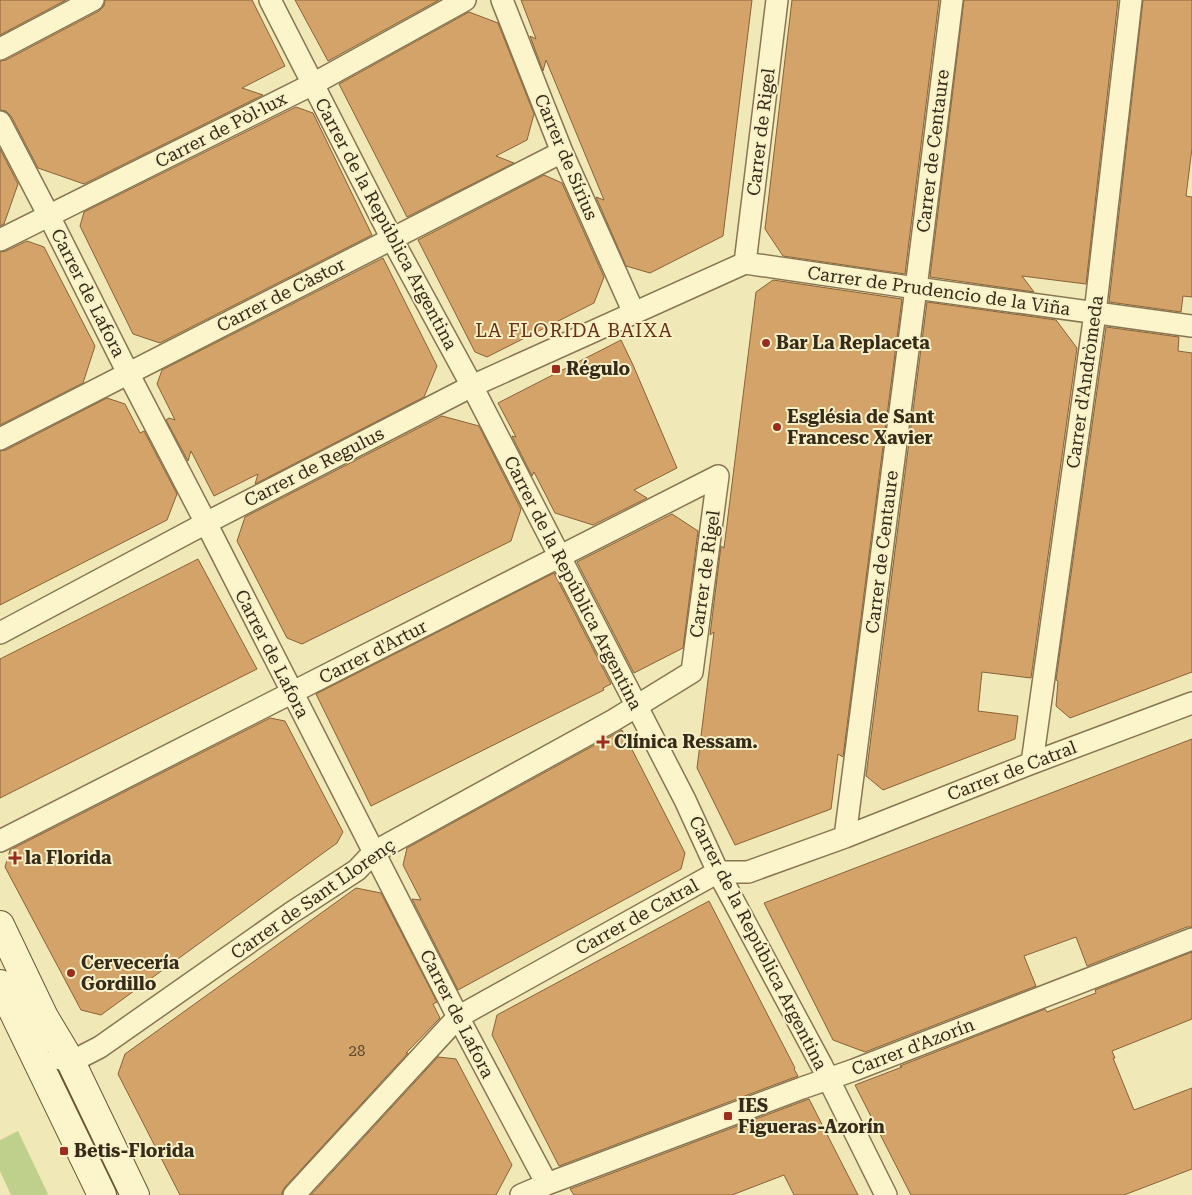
<svg xmlns="http://www.w3.org/2000/svg" width="1192" height="1195" font-family="'Roboto Serif',serif">
<rect width="100%" height="100%" fill="#f1e8b8"/>
<path fill="#bfd08c" d="M49 1066 57 1070 66 1072 128 1195H111Z
M18 1131 48 1194 46 1195H11L0 1171V1140Z"/>
<path fill="#d3a36a" stroke="#896236" d="M0 0H66L0 35Z
M105 0H252L285 66 242 88 263 95 84 184 38 168 11 116 6 111 0 110V61L6 60 99 11 104 6Z
M295 0H439L328 61Z
M521 0H752L723 236 650 273 626 266 596 197 604 200 546 60 543 71 530 36 536 39Z
M792 0H939L905 274 783 256 765 229Z
M964 0H1118L1086 284 1022 276 1034 292 930 277Z
M1143 0H1192V148L1186 196 1192 197V297L1183 296 1181 312 1109 302Z
M469 12 498 23 534 114 527 140 496 156 514 163 407 217 339 84Z
M296 107 313 113 372 235 160 343 133 334 80 226 84 212Z
M0 149 18 184 4 224 0 226Z
M544 175 562 183 604 277 594 303 487 357 475 352 418 240Z
M27 241 44 247 95 346 83 383 0 425V252L6 251Z
M383 258 437 366 424 397 255 484 258 474 214 496 191 451 188 461 166 420 169 418 175 420 157 384 162 370Z
M773 280 902 299 843 757 838 754 831 809 735 845 697 768 714 632 710 635 721 546 724 548 756 292Z
M927 302 1056 320 1077 348 1031 678 982 672 978 711 1018 716 1015 739 883 790 866 776Z
M1106 327 1179 337 1178 351 1192 353V672L1070 718 1056 706 1058 681 1056 680Z
M621 340 633 365 677 468 634 490 647 498 593 525 555 513 534 472 532 476 512 436 516 437 498 403Z
M107 398 125 404 140 433 144 431 177 494 167 520 0 605V451L6 450Z
M442 416 479 426 521 509 511 541 302 644 287 638 237 541 245 517Z
M672 514 698 531 683 648 634 673 577 562Z
M198 559 257 669 0 798V659Z
M554 573 611 684 603 688 604 690 371 806 316 694Z
M270 718 285 721 343 832 337 843 101 1015 81 1010 5 867 10 850Z
M622 730 685 853 681 869 458 990 412 899 421 900 403 865 407 848Z
M1192 739V927H1187L1087 966 1076 937 1024 956 1036 986 865 1052 833 1040 764 903Z
M356 888 381 893 437 1002 433 1004 440 1018 406 1053H408L285 1187 282 1192V1195H180L118 1074 125 1054Z
M709 901 795 1068 794 1069 798 1076 559 1166 492 1035 497 1015Z
M1192 952V1019L1112 1051 1115 1058H1113L1134 1110 1192 1088V1169L1124 1195H911L855 1085 902 1067 900 1066 1045 1009 1047 1012 1096 993 1095 990Z
M438 1057 456 1059 512 1165 496 1195H311Z
M809 1099 858 1195H794L784 1175 732 1195H574L570 1189Z"/>
<g fill="none" stroke-linecap="round" stroke-linejoin="round">
<defs>
<path id="street" d="M270 0 392 239 472 386 685 800 718 872 822 1066 886 1195
M502 0 562 152 634 313
M0 49 93 0
M0 122 49 216 128 373 206 523 458 1017 547 1184
M0 240 313 84 465 0
M745 263 916 288 1192 326
M745 263 777 0
M0 439 562 152
M0 633 206 523 472 386 745 263
M1032 763 1095 313 1131 0
M845 837 916 288 952 0
M0 841 718 476
M57 1058 71 1062 100 1047 291 913 357 870 374 852 614 720 692 672 718 476
M294 1195 458 1017 718 872H748L845 837 1032 763 1192 703
M521 1195 547 1184 802 1088 854 1070 1192 939"/>
<path id="secondary" d="M0 925 44 1017 71 1062 135 1195
M0 984 102 1195"/>
</defs>
<use href="#street" stroke="#887652" stroke-width="24"/>
<use href="#secondary" stroke="#6a5636" stroke-width="30"/>
<use href="#street" stroke="#fcf4cb" stroke-width="21"/>
<use href="#secondary" stroke="#fcf4cb" stroke-width="28"/>
</g>
<g fill="#9c2c1d" stroke="#f8f1c8" stroke-width="2">
<circle cx="766" cy="343" r="5"/>
<rect x="551" y="364" width="10" height="10" rx="2.5"/>
<circle cx="777" cy="427" r="5"/>
<path d="M600.5 734.5h5v5h5v5h-5v5h-5v-5h-5v-5h5z"/>
<path d="M12.5 850.5h5v5h5v5h-5v5h-5v-5h-5v-5h5z"/>
<circle cx="71" cy="973" r="5"/>
<rect x="723" y="1111" width="10" height="10" rx="2.5"/>
<rect x="59" y="1146" width="10" height="10" rx="2.5"/>
</g>
<g text-anchor="middle" stroke-width="4" stroke-linejoin="round" paint-order="stroke">
<g font-size="15" fill="#5d482d">
<text x="357" y="1056">28</text>
</g>
<g font-size="18" fill="#362a19" stroke="#f8f1c8">
<text transform="translate(221 130) rotate(-27)" y="6">Carrer de Pòl·lux</text>
<text transform="translate(761 132) rotate(-83)" y="6">Carrer de Rigel</text>
<text transform="translate(933 151) rotate(-83)" y="6">Carrer de Centaure</text>
<text transform="translate(566 157) rotate(67)" y="6">Carrer de Sírius</text>
<text transform="translate(386 224) rotate(62)" y="6">Carrer de la República Argentina</text>
<text transform="translate(939 291) rotate(8)" y="6">Carrer de Prudencio de la Viña</text>
<text transform="translate(88 293) rotate(63)" y="6">Carrer de Lafora</text>
<text transform="translate(281 295) rotate(-27)" y="6">Carrer de Càstor</text>
<text transform="translate(1085 382) rotate(-82)" y="6">Carrer d'Andròmeda</text>
<text transform="translate(314 467) rotate(-27)" y="6">Carrer de Regulus</text>
<text transform="translate(882 552) rotate(-83)" y="6">Carrer de Centaure</text>
<text transform="translate(705 574) rotate(-82)" y="6">Carrer de Rigel</text>
<text transform="translate(573 583) rotate(63)" y="6">Carrer de la República Argentina</text>
<text transform="translate(373 652) rotate(-27)" y="6">Carrer d'Artur</text>
<text transform="translate(272 654) rotate(63)" y="6">Carrer de Lafora</text>
<text transform="translate(1012 771) rotate(-21)" y="6">Carrer de Catral</text>
<text transform="translate(313 899) rotate(-35)" y="6">Carrer de Sant Llorenç</text>
<text transform="translate(637 917) rotate(-29)" y="6">Carrer de Catral</text>
<text transform="translate(758 943) rotate(63)" y="6">Carrer de la República Argentina</text>
<text transform="translate(457 1014) rotate(63)" y="6">Carrer de Lafora</text>
<text transform="translate(913 1047) rotate(-21)" y="6">Carrer d'Azorín</text>
</g>
<g font-size="18" font-weight="bold" fill="#362a19" stroke="#f8f1c8" text-anchor="start">
<text x="776" y="349">Bar La Replaceta</text>
<text x="566" y="375">Régulo</text>
<text x="787" y="423">Església de Sant<tspan x="787" dy="21">Francesc Xavier</tspan></text>
<text x="614" y="748">Clínica Ressam.</text>
<text x="25" y="864">la Florida</text>
<text x="81" y="969">Cervecería<tspan x="81" dy="21">Gordillo</tspan></text>
<text x="738" y="1112">IES<tspan x="738" dy="21">Figueras-Azorín</tspan></text>
<text x="74" y="1157">Betis-Florida</text>
</g>
<g font-size="19" letter-spacing="1" fill="#663014" stroke="#f8f1c8">
<text x="574" y="337">LA FLORIDA BAIXA</text>
</g>
</g>
</svg>
